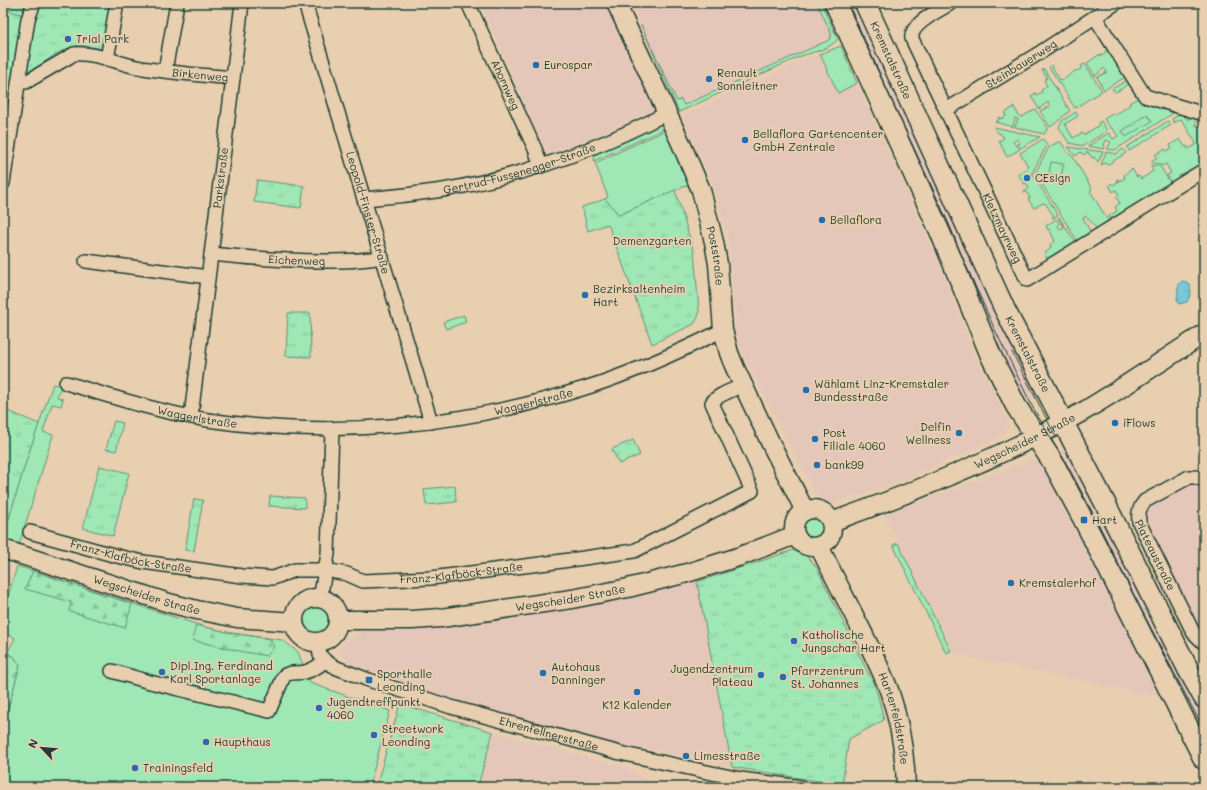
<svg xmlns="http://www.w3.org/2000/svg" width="1207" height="790" font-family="Mali,sans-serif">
<defs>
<pattern id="forest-firs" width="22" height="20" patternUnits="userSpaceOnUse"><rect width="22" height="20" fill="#9fe7b5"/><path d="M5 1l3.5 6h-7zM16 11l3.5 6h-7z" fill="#88c79c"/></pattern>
<pattern id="park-tufts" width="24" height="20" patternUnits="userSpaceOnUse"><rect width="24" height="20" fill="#9fe7b5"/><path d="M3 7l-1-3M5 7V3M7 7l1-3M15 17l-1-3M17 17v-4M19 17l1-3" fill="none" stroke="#88c79c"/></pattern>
<pattern id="garden-dots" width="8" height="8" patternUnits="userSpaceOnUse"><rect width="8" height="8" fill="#9fe7b5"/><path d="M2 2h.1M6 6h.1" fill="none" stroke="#88c79c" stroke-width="1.8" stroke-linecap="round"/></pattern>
<pattern id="water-ripples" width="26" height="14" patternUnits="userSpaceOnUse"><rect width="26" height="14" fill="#79c8d7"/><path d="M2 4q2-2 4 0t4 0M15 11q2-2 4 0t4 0" fill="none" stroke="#63a4af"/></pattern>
</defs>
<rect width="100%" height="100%" fill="#e7cfaf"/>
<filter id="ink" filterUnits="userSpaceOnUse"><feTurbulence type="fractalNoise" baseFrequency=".025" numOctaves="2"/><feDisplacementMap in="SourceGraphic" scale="8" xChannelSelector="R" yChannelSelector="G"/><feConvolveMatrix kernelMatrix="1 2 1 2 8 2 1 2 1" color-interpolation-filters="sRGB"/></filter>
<g filter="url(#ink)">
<path fill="#e5c7ba" d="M481 3H606L654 110 599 136 547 155Z
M631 3H821L838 39 829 46 801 56 681 111Z
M842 3H859L1041 393 1025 404 1006 370Z
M820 54 838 92 857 83 937 257 973 351 1007 418 1009 425 1005 433 1000 437 932 468 914 476 834 504 829 503 817 496 754 377 742 352 736 332 732 316H736L729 246 721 211 708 173 681 116 802 60Z
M1062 449H1067L1204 707V745L1057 453Z
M1031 460 1037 461 1043 467 1073 527 1088 552 1159 697 955 654 884 514 961 486Z
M1188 482 1204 486V631L1199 634 1144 518 1147 505Z
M697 582 732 767 647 749H628L481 709 361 668 348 662 340 654 339 648 342 643 347 640 360 636V631L399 629 645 591Z
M493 732 622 766 664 787H489V785L479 782Z"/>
<path fill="#9fe7b5" stroke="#5f9274" d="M817 3H821L838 39C830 49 813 52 801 56L679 112 641 25 677 101 681 99 684 105 827 41 831 38V33Z
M1102 33 1127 76 1104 90 1097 77 1107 72 1104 68 1095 76 1087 63 1100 54 1101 56 1106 53 1105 51 1107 50 1099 36Z
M841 46 857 83 838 93 820 54Z
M1085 64 1102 91 1075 108 1049 67 1051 65 1060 80 1062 79 1063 80 1076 70 1077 71 1082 68 1081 66Z
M1044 69 1070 111C1063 116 1058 122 1050 127L1040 111 1050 106 1048 102 1039 109 1031 96 1036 93 1037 95 1042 92 1041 90 1047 86 1044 80 1047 78 1042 70Z
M1131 78 1145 101 1178 110 1115 150 1107 149 1111 142 1106 140 1104 145 1105 146 1104 149 1088 146 1109 133 1113 139 1118 136 1112 128H1110L1104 119 1114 113 1115 115 1130 105 1129 103 1138 98 1129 84 1116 92 1112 89Z
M1014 107 1019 116 1022 117 1035 109 1048 128 1044 134 1015 127 1018 119 1015 118 1013 127 995 122 999 120 998 118 999 117 1001 119 1006 116 1005 113Z
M1076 112 1078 116 1065 124 1073 138 1082 133 1084 135 1099 125 1098 123 1101 121 1107 131 1083 146 1069 143 1059 127 1062 121Z
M1181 113 1188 120 1191 114 1198 117 1195 125 1204 128V163L1172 183 1167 175 1171 173 1166 164 1162 166 1160 164 1154 163 1151 161 1157 157 1155 155 1164 149 1166 151 1172 148 1170 145 1180 139 1185 147 1187 146 1188 149 1196 145 1195 141 1181 119 1174 123 1172 119Z
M659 121 668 127 594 161 595 152Z
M1168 121 1171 125 1129 151 1127 147Z
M994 127 1040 137 1021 148 1018 144 1020 143 1017 139 1013 142 1020 149 1007 157 999 141 1004 138 1000 133 999 134Z
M666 130 690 184 619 215 605 199 608 197 595 163Z
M1043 139 1047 145 1032 173 1058 215 1053 218 1052 217 1054 216 1045 203 1044 204 1043 203 1034 208 1028 199 1030 198 1026 192 1024 193V192L1029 188 1026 183 1024 184 1018 174 1027 168 1026 167 1028 166 1020 153Z
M1060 141 1068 153 1073 157 1092 189 1090 191 1109 222 1097 229 1086 216 1083 218 1091 233 1078 242 1035 173 1049 147Z
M1068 147 1103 152 1098 162 1094 157 1092 158 1088 152 1083 155 1081 152 1075 156Z
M1123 149 1126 153 1107 165 1105 163 1101 165 1106 152 1116 154Z
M1151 165 1160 166 1171 184 1116 218 1115 216 1111 219 1109 216 1117 211 1115 207 1120 203 1116 197 1119 195 1116 190 1113 192 1109 185 1111 183 1113 185 1118 182 1116 180 1118 179 1119 181 1125 178 1124 175 1132 169 1137 177 1139 176 1141 179 1153 171Z
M1059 217 1075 242 1049 261 1044 254 1051 248 1050 245 1055 241 1049 229 1048 230 1046 226 1056 219 1060 224 1058 226 1060 229 1064 227 1058 218Z
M53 384 61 386 57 397 63 399 61 406 52 404 43 432 53 435 18 548 3 543V538L28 455Z
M803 529a10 10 0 1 1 20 0a10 10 0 1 1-20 0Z
M17 566 205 627 231 633 282 640 298 652 310 683 390 711 369 787H3V727L20 665 13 656 7 654C9 648 12 645 15 638 10 636 4 633 3 628 0 616 14 579 17 566Z
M302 620a14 14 0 1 1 28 0a14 14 0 1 1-28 0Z"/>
<path fill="url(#forest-firs)" stroke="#5f9274" d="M33 571 132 604 125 628 69 611 71 602 25 589Z
M196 625 231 633 270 639 274 647 267 656 239 651 192 640Z
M7 654 13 656 20 665 3 727V667Z"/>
<path fill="url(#park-tufts)" stroke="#5f9274" d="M36 3H114L106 50C97 48 86 45 77 46 61 48 47 61 33 70L29 71 26 70Z
M3 9 24 15 3 151Z
M1147 115 1152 121 1126 137 1122 131Z
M1051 162 1064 164 1061 176 1049 174Z
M257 180 304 186 301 208 254 202Z
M675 190 694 252 699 311 698 317 694 324 652 344 608 224 588 231 582 207 605 199 619 215Z
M288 313H310L311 357 286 356Z
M464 315 466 322 446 329 443 322Z
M3 409 39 424 28 455 3 538Z
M114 421 123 423 116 451 106 449Z
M633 440 640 455 619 464 612 449Z
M99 466 129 473 113 536 83 528Z
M455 486 456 502 426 505 424 489Z
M270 496 305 498V508L269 506Z
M194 499 203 500 194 551 185 550Z
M898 543 951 651 946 653 893 545Z
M797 549 809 558 817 568 873 683 877 692 884 720 849 739 842 785 732 767 697 582Z
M400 704 493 732 479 782 490 785 489 787H376Z"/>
<path fill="url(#garden-dots)" stroke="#5f9274" d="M3 3H29L24 15 3 9Z"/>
<path fill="url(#water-ripples)" stroke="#559096" d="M1183 281 1190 285 1191 293 1187 302 1179 304 1177 299C1178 293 1177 286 1181 282Z"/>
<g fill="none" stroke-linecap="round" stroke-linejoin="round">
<defs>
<g id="street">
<path id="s1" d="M305 3 431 422"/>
<path id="s2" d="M468 3 535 149 541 166"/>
<path id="s3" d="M951 3C940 10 909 24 912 39L1027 280 1204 170"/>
<path d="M1095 17 1145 96 1204 114"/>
<path d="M107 59 117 3"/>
<path d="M165 71 177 3"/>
<path id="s4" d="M19 81 26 82 74 54C95 52 117 63 137 67 169 73 201 75 233 78L242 3"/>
<path id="s5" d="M946 110 1041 52 1116 3"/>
<path d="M3 183 28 19 34 3"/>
<path id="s6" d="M365 199C391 197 417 194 443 190 522 176 597 150 667 113"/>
<path id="s7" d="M211 254C249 258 286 261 324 261 344 261 363 261 382 257"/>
<path d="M86 261 208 277"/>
<path id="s8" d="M66 383C113 397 159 412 208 420 334 439 463 426 585 388 633 373 679 352 723 330"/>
<path id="s9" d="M191 416 233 78"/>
<path id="s10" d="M1204 480 1195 477H1189L1145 501C1139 508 1138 513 1139 522L1193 632 1204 643"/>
<path id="s11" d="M30 532 117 556 143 562 242 576 273 578 295 570H325L347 574 363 581 431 578 548 563 634 551 752 491 712 403C715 396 735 389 743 385"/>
<path d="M320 599 328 554 332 429"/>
<path id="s12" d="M318 642 320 655 325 661 337 668 369 680 451 707 620 753 707 772 741 779 801 787"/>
<path d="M112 671 150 682 269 711 284 676C290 671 297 674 305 672 313 670 319 666 325 661"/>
</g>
<g id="secondary">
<path id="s13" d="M616 3 680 141 701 190 714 242 718 264 723 330 729 353 735 368 771 444 805 511"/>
<circle cx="813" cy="528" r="19"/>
<path id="s14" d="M831 522C918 491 1004 456 1084 411 1125 387 1164 359 1204 334"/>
<path id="s15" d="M819 546C833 575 848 603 862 631 871 650 881 669 889 690 899 719 905 755 906 786"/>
<path id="s16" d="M3 549 169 603 197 610 237 618 294 622"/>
<circle cx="316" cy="620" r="22"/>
<path id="s17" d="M338 620H412L441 618 572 599 628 588 687 573 738 557 795 535"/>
</g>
<g id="primary">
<path d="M835 3 940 231 991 356 1016 406 1054 464 1084 520 1204 759"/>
<path id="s18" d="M865 3 1005 310 1107 507 1189 671 1204 698"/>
</g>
</defs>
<use href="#street" stroke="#1f3d34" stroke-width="16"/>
<use href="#secondary" stroke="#1f3d34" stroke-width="21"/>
<use href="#primary" stroke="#1f3d34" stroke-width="23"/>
<use href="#street" stroke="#e7cfaf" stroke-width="13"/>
<use href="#secondary" stroke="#e7cfaf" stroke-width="18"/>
<use href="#primary" stroke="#e7cfaf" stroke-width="20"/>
<path stroke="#1f3d34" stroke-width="1" d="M848 3 995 330 1032 406 1063 459 1204 730
M1012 352 1056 437"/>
</g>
</g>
<g fill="#1f6fb2" stroke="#e7cfaf" stroke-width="1.5">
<circle cx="68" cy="39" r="4"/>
<circle cx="536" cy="65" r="4"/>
<circle cx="709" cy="79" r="4"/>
<circle cx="745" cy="140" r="4"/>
<circle cx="1027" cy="178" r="4"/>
<circle cx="822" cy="220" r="4"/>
<circle cx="585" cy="295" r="4"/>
<circle cx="806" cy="390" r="4"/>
<circle cx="1115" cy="423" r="4"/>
<circle cx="959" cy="433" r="4"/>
<circle cx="815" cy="439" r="4"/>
<circle cx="817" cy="465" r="4"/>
<rect x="1080" y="516" width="8" height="8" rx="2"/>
<circle cx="1011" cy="583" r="4"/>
<circle cx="794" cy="641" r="4"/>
<circle cx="162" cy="672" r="4"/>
<circle cx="543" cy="673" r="4"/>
<circle cx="761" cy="675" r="4"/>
<circle cx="783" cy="677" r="4"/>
<rect x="365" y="676" width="8" height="8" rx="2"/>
<circle cx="637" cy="692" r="4"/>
<circle cx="319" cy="708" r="4"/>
<circle cx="374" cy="735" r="4"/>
<circle cx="206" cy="742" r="4"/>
<circle cx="686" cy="756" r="4"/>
<circle cx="135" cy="768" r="4"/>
</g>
<g text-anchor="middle" stroke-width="4" stroke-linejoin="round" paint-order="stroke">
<g font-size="11" fill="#1f3d34" stroke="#e7cfaf" text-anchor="start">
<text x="76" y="43">Trial Park</text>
<text x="544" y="69">Eurospar</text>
<text x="717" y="77">Renault<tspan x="717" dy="13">Sonnleitner</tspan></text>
<text x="753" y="138">Bellaflora Gartencenter<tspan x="753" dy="13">GmbH Zentrale</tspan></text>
<text x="1035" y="182">CEsign</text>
<text x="830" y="224">Bellaflora</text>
<text x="593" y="293">Bezirksaltenheim<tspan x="593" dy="13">Hart</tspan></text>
<text x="814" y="388">Wählamt Linz-Kremstaler<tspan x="814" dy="13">Bundesstraße</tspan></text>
<text x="1123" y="427">iFlows</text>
<text x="951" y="431" text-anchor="end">Delfin<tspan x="951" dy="13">Wellness</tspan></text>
<text x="823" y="437">Post<tspan x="823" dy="13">Filiale 4060</tspan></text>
<text x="825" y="469">bank99</text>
<text x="1092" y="524">Hart</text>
<text x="1019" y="587">Kremstalerhof</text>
<text x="802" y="639">Katholische<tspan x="802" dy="13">Jungschar Hart</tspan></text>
<text x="170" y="670">Dipl.Ing. Ferdinand<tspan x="170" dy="13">Karl Sportanlage</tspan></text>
<text x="551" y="671">Autohaus<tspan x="551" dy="13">Danninger</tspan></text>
<text x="753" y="673" text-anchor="end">Jugendzentrum<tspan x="753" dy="13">Plateau</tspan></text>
<text x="791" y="675">Pfarrzentrum<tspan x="791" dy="13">St. Johannes</tspan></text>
<text x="377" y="678">Sporthalle<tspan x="377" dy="13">Leonding</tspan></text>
<text x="327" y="706">Jugendtreffpunkt<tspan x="327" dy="13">4060</tspan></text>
<text x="637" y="709" text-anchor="middle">K12 Kalender</text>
<text x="382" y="733">Streetwork<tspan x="382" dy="13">Leonding</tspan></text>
<text x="214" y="746">Haupthaus</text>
<text x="694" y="760">Limesstraße</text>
<text x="143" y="772">Trainingsfeld</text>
</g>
<g font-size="11" fill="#1f3d34" stroke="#e7cfaf">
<text dy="4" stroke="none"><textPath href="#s18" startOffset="63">Kremstalstraße</textPath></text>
<text dy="4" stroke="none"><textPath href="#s5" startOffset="88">Steinbauerweg</textPath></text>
<text dy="4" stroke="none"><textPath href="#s4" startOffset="191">Birkenweg</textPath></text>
<text dy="4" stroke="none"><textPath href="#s2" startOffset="90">Ahornweg</textPath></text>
<text dy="4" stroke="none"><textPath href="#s6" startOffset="158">Gertrud-Fussenegger-Straße</textPath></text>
<text dy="4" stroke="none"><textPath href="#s9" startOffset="240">Parkstraße</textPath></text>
<text dy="4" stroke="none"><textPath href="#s1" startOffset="219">Leopold-Finster-Straße</textPath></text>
<text dy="4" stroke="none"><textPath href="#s3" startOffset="265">Kletzmayrweg</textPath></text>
<text dy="4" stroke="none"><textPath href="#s13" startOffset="273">Poststraße</textPath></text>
<text dy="4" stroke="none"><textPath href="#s7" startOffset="86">Eichenweg</textPath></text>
<text dy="4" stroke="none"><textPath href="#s18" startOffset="387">Kremstalstraße</textPath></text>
<text dy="4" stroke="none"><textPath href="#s8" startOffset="475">Waggerlstraße</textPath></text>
<text dy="4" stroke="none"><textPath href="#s8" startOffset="136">Waggerlstraße</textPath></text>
<text dy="4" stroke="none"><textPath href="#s14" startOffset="210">Wegscheider Straße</textPath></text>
<text dy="4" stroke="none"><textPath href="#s10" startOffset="125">Plateaustraße</textPath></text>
<text dy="4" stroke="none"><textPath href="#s11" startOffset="104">Franz-Klafböck-Straße</textPath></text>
<text dy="4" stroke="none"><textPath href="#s11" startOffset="440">Franz-Klafböck-Straße</textPath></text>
<text dy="4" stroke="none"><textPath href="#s16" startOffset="151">Wegscheider Straße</textPath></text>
<text dy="4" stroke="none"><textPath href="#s17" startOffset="234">Wegscheider Straße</textPath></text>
<text dy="4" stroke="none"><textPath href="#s15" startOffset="189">Harterfeldstraße</textPath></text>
<text dy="4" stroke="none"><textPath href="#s12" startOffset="257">Ehrenfellnerstraße</textPath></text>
</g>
<g font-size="11" fill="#25463a" stroke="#e7cfaf">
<text x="652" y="245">Demenzgarten</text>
</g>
</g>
<rect width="1207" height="790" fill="none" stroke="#e7cfaf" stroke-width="16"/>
<rect x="8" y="8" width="1191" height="774" fill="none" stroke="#1f3d34" stroke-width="1.5" filter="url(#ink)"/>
<g transform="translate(42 748) rotate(296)" stroke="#e7cfaf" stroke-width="3" paint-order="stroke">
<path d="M0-3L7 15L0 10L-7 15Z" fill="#1f3d34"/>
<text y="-6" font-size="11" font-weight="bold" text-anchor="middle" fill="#1f3d34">N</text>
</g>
</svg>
